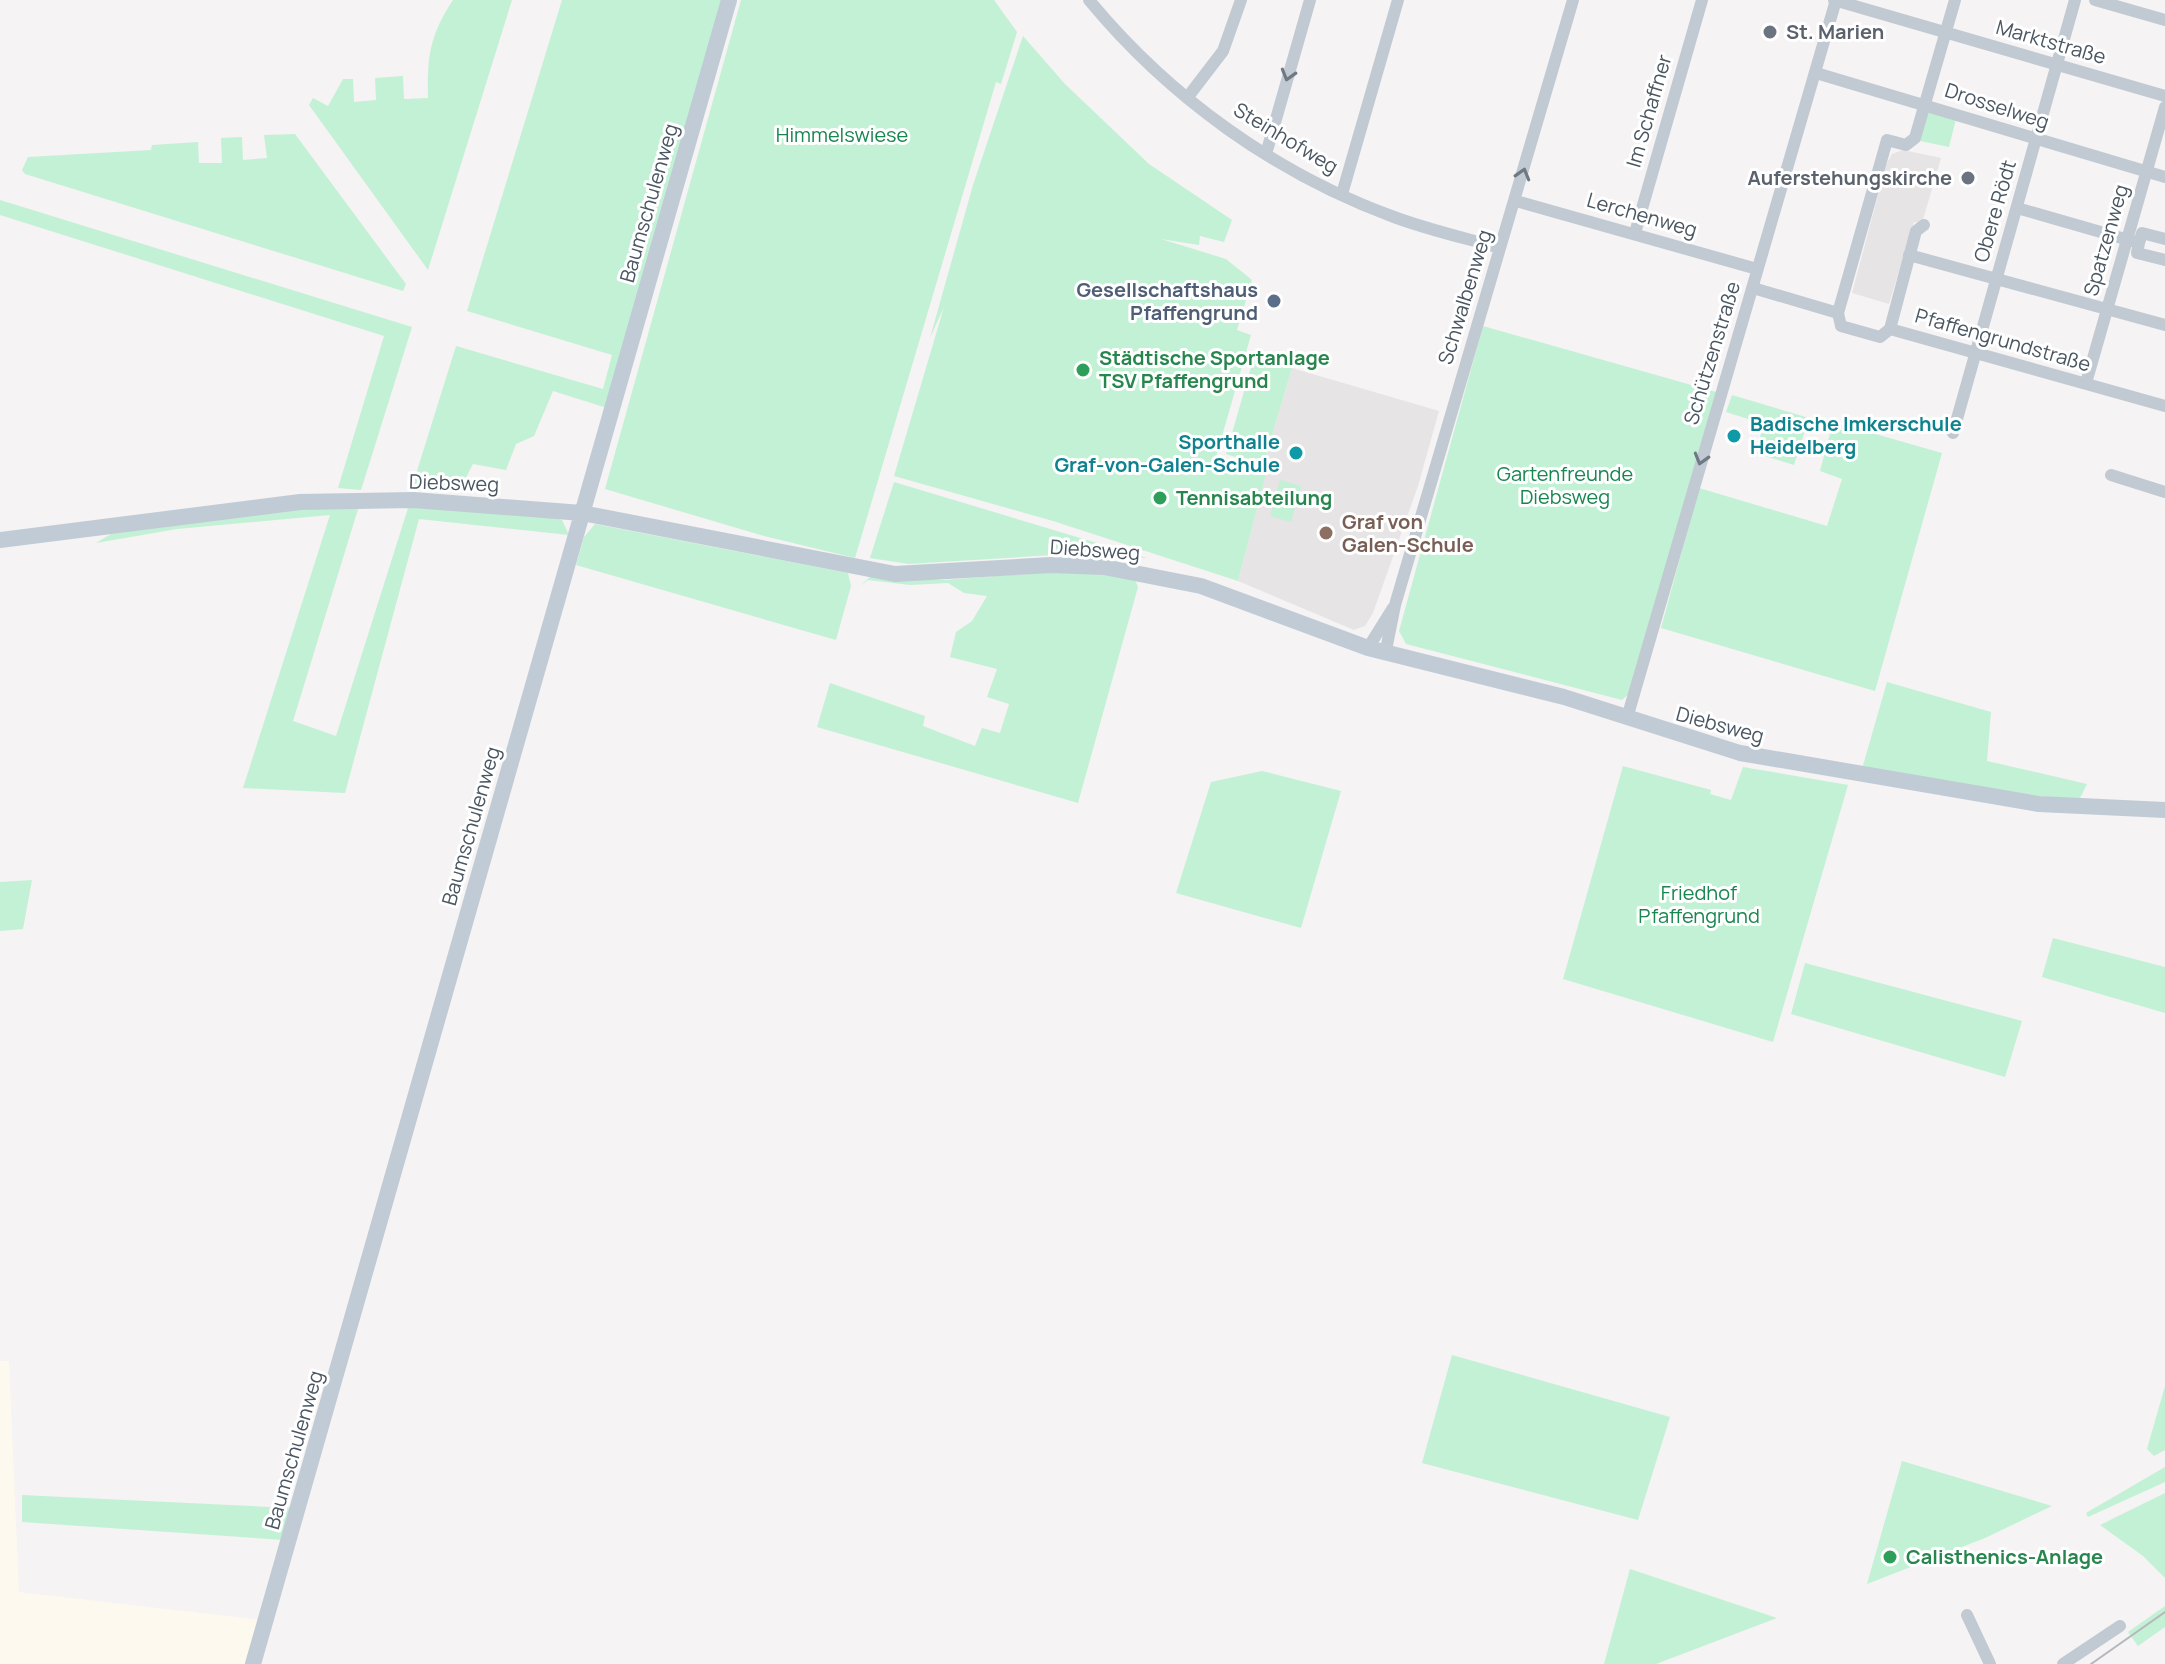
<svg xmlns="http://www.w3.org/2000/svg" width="2165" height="1664" font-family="Manrope,sans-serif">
<rect width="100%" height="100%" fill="#f5f3f3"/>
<path fill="#fdf9ef" d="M0 1361H9L19 1592 263 1620 250 1664H0Z"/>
<path fill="#e6e4e5" d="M1903 150 1941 158 1922 223 1914 222 1889 304 1852 293 1886 165 1892 154Z
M1292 368 1439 411 1418 486 1373 613 1365 626 1354 630 1238 581 1266 474 1263 466Z"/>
<path fill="#c3f1d5" d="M453 0H512L428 270 309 105 313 98 328 106 343 79H353L354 102 376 100 375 78 403 76 404 99 428 98C427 56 430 35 453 0Z
M562 0H724L607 408 553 391 534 436 516 444 506 470 473 464 459 491 411 490 456 346 603 389 612 355 467 311Z
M741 0H994L1017 32 1001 84 996 82 855 558 764 536 605 489Z
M1023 36 1065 84 1149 164 1232 220 1224 242 1200 236 1199 245 1161 239 1226 259 1252 280 1237 330 1251 335 1216 457 1266 474 1238 581 1053 521 894 476 944 307 930 338 973 185Z
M1928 111 1956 119 1949 147 1920 141Z
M295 134 406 284 403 291 25 174 22 170 28 157 151 150 152 145 198 142 199 163H222L221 138 242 137 243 160 267 158 264 135Z
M0 200 412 327 361 490 338 488 384 336 0 215Z
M1483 326 1716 392 1631 692 1622 700 1406 644 1399 631Z
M1254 357 1292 368 1263 466 1226 454Z
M1732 395 1809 418 1794 465 1755 453 1764 424 1726 412Z
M1833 422 1942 453 1875 691 1661 628 1699 488 1827 526 1842 479 1820 471Z
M1280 480 1301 486 1291 522 1270 516Z
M894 482 1147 558 1068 554 909 564 870 558Z
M409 505 551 517 562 520 569 535 419 519 345 793 243 788 330 515 177 529 96 543 111 534 296 508 359 506 293 721 336 736Z
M595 524 848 573 851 586 836 640 576 565 584 537Z
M1060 571 1134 577 1138 587 1078 803 817 727 830 683 925 716 923 726 975 746 982 728 1000 733 1009 704 987 697 997 669 950 657 956 632 972 621 987 596 964 593 948 583 910 585 868 580 860 586 871 576 944 580Z
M1887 682 1991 712 1987 761 2087 784 2080 798 2073 801 1862 769Z
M1623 766 1711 790 1710 794 1731 800 1743 767 1848 785 1773 1042 1563 979Z
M1262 771 1341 791 1301 928 1176 893 1211 782Z
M32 880 23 929 0 931V882Z
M2053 938 2165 967V1013L2042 977Z
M1805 963 2022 1021 2005 1077 1791 1014Z
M1452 1355 1670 1417 1638 1520 1422 1463Z
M2165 1386V1450L2154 1456 2147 1449Z
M1902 1461 2052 1506 1985 1538 1867 1584Z
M2165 1467V1482L2088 1517 2086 1513Z
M2165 1493V1578L2143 1556 2100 1525Z
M22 1495 293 1508 284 1540 22 1522Z
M1630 1569 1777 1618 1656 1664H1604Z
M2165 1606V1627L2138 1646 2128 1632Z"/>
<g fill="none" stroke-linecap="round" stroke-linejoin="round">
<path stroke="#c1cad2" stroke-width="12" d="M1089 0C1169 97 1276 174 1394 217 1429 230 1465 238 1500 248
M1834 0 2165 96
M2095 0 2165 20
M1816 73 2165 177
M1187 98 1223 51 1241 0
M1266 154 1310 0
M1342 194 1398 0
M1516 201 1757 269
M2017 208 2139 243 2142 233 2165 239
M1635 233 1702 0
M2139 243 2137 253 2165 260
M1909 255 2165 325
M1753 288 1838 313 1841 326 1880 337 1890 329 2165 406
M1838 313 1887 140 1906 145 1915 138 1955 0
M1890 329 1916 231 1924 225
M2086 383 2165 107
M1953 433 2075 0
M2111 475 2165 492
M1368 648 1393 608
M1386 650 1395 605 1573 0
M1627 718 1836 0
M1967 1615 1990 1664
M2063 1664 2120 1626"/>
<path stroke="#c1cbd6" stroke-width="16" d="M0 540 300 502 413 500 582 513 895 574 1051 565 1104 567 1201 586 1368 648 1564 697 1740 753 2039 804 2165 810
M253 1664 729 0"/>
<path stroke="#b5b8bd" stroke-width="2" d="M2091 1664 2165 1612"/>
</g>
<defs><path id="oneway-chevron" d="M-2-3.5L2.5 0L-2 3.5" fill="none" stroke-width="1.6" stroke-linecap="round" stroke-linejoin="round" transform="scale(2)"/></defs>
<g stroke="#6e7983">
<use href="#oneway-chevron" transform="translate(1288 75) rotate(106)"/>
<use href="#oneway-chevron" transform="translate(1523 174) rotate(-74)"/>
<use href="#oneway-chevron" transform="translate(1701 459) rotate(106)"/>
</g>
<g fill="#6b7280" stroke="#fff" stroke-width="3">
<circle cx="1770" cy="32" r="8"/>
<circle cx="1968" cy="178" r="8"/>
</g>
<circle fill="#5c6f8a" stroke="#fff" stroke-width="3" cx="1274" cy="301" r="8"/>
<g fill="#2e9e5b" stroke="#fff" stroke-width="3">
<circle cx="1083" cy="370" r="8"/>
<circle cx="1160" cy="498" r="8"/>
<circle cx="1890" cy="1557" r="8"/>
</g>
<g fill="#0f9aa8" stroke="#fff" stroke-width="3">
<circle cx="1734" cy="436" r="8"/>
<circle cx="1296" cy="453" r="8"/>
</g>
<circle fill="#8d6e63" stroke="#fff" stroke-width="3" cx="1326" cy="533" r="8"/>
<g text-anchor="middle" stroke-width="6" stroke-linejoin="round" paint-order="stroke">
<g font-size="20" font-weight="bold" fill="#5b616d" stroke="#fff" text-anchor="start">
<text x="1786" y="39">St. Marien</text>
<text x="1952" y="185" text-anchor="end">Auferstehungskirche</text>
</g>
<g font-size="20" fill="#4a5661" stroke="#fff">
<text transform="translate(2051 42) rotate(16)" y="7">Marktstraße</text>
<text transform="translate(1997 106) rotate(18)" y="7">Drosselweg</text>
<text transform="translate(1649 111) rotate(-74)" y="7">Im Schaffner</text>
<text transform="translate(1286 138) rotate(31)" y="7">Steinhofweg</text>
<text transform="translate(649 203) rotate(-74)" y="7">Baumschulenweg</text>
<text transform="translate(1995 211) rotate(-74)" y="7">Obere Rödt</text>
<text transform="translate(1642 215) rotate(16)" y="7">Lerchenweg</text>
<text transform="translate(2106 240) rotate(-74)" y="7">Spatzenweg</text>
<text transform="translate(1465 297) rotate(-73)" y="7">Schwalbenweg</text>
<text transform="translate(2003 340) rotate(16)" y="7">Pfaffengrundstraße</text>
<text transform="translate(1712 353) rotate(-73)" y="7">Schützenstraße</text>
<text transform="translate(454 483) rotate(2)" y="7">Diebsweg</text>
<text transform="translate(1095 550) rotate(4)" y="7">Diebsweg</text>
<text transform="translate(1720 725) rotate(15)" y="7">Diebsweg</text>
<text transform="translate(471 826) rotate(-74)" y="7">Baumschulenweg</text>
<text transform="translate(294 1450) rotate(-74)" y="7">Baumschulenweg</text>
</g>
<g font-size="20" fill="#17864f" stroke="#fff">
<text x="842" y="142">Himmelswiese</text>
<text x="1565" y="481">Gartenfreunde<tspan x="1565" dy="23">Diebsweg</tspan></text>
<text x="1699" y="900">Friedhof<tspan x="1699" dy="23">Pfaffengrund</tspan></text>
</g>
<g font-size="20" font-weight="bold" fill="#4e5e75" stroke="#fff" text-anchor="end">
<text x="1258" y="297">Gesellschaftshaus<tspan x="1258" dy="23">Pfaffengrund</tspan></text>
</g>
<g font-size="20" font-weight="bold" fill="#27864d" stroke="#fff" text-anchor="start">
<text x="1099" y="365">Städtische Sportanlage<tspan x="1099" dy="23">TSV Pfaffengrund</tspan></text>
<text x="1176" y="505">Tennisabteilung</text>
<text x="1906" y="1564">Calisthenics-Anlage</text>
</g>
<g font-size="20" font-weight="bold" fill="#0d838f" stroke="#fff" text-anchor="start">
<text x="1750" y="431">Badische Imkerschule<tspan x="1750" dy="23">Heidelberg</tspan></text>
<text x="1280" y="449" text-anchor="end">Sporthalle<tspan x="1280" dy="23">Graf-von-Galen-Schule</tspan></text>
</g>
<g font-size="20" font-weight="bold" fill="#785e54" stroke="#fff" text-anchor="start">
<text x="1342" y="529">Graf von<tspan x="1342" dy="23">Galen-Schule</tspan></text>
</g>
</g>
</svg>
